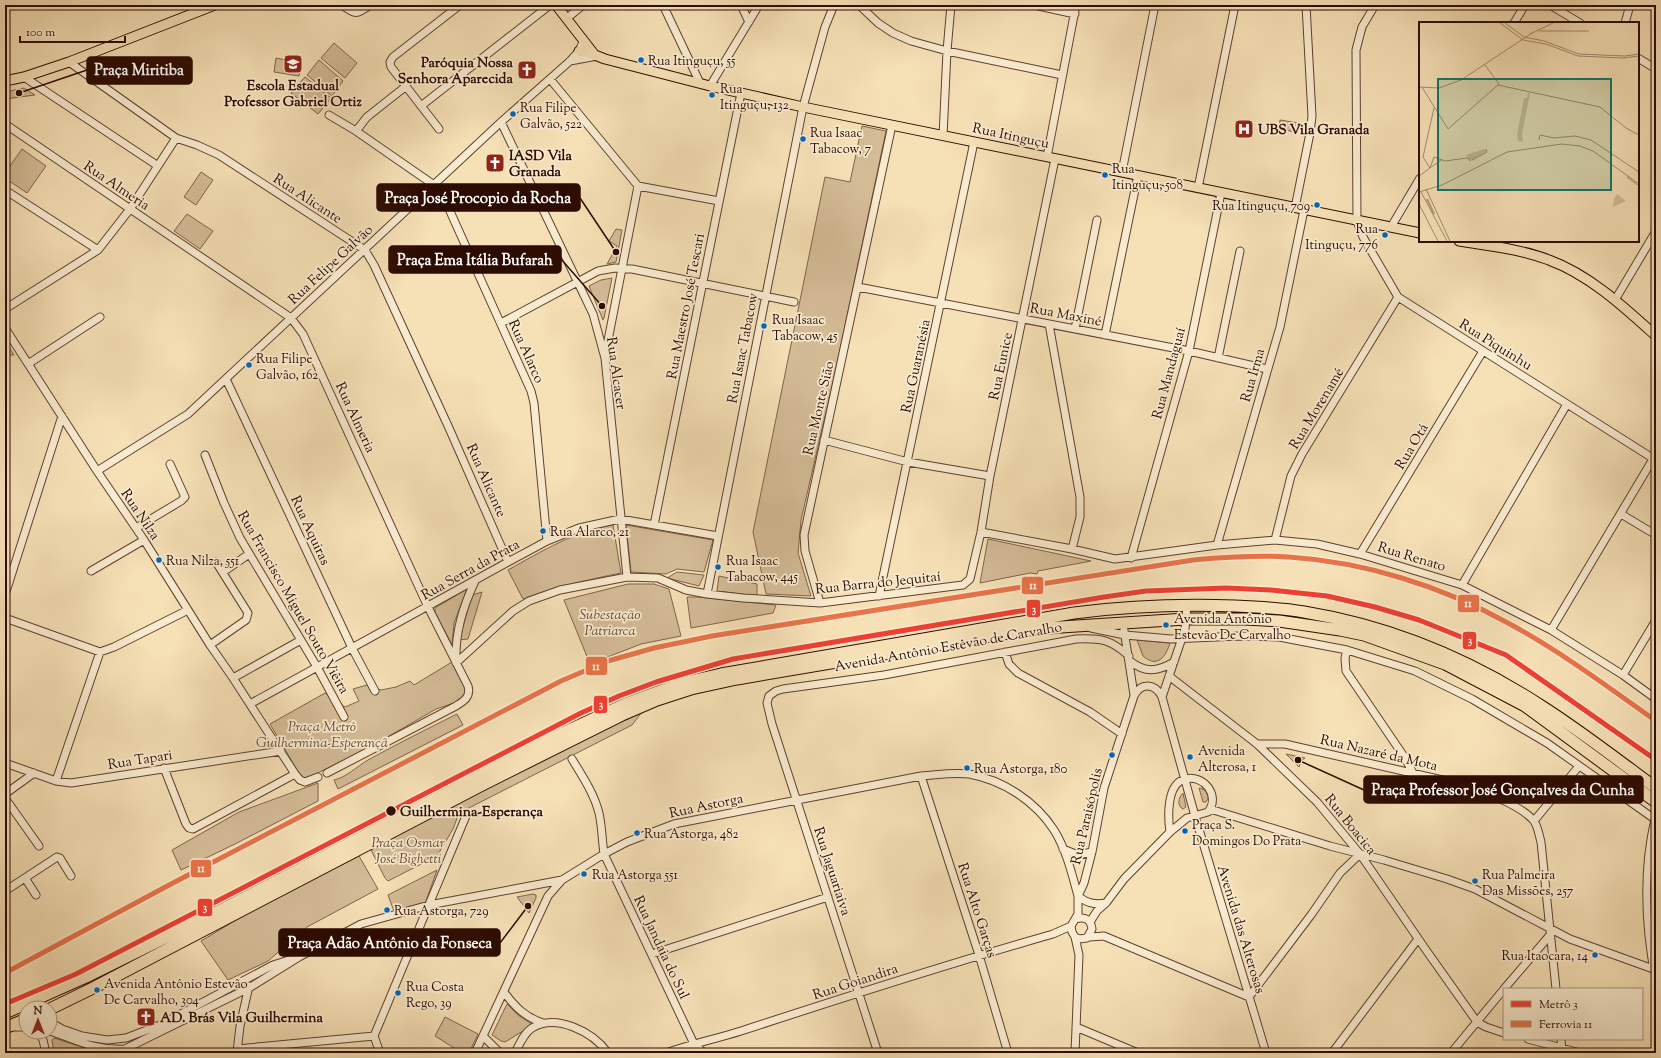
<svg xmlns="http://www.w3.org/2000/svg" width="1661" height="1058" font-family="'Sorts Mill Goudy',serif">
<rect width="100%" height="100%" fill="#f6e0b6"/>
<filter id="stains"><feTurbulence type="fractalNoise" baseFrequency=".005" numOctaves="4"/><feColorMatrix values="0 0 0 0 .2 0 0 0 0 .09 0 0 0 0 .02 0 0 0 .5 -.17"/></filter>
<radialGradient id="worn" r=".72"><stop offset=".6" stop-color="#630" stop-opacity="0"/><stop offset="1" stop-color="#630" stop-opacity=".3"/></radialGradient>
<path fill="#d4bc97" stroke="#80644c" d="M334 43 357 63 345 78 321 58Z
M276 58 301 63 299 76 274 72Z
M319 60 343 81 332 96 307 75Z
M305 77 331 98 318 114 291 93Z
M24 88 35 95 5 99V92Z
M1280 120 1298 123 1296 132 1279 129Z
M862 126 886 131 835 373 801 520 798 553 811 596 766 594 753 532 825 177 850 182Z
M22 149 46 166 27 193 5 178V173Z
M201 172 213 180 196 205 184 197Z
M187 214 213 231 200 249 174 231Z
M616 229 622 230 616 262 607 264 617 246 609 241Z
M612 278 604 318 603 320 589 286 601 280Z
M5 341 14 355H5Z
M613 525 621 573C587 580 555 587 523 599L508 570C542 551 575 531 613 525Z
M626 525 713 540 704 572 677 569 666 574 631 572Z
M988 539 1091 561 1038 571 1037 574 1030 573 980 583Z
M677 572 704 575 699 586 667 578Z
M719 576 757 584V596L717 591Z
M628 584H654L669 589 681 636 641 644 590 664 564 600Z
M467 589 454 623 452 645 435 612V608Z
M482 592 468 639 459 640 472 595Z
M687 597H697L776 605 773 613 691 628Z
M1137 640 1170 643C1166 656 1158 669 1143 656Z
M452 662 467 690 460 701 436 709 365 750 303 780 270 724 325 693 345 707 359 701 353 689 367 685 381 690 396 687 410 681 414 685Z
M642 712 632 725 459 813 453 829 437 856 388 881 385 878 370 848 452 808 460 801Z
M457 714 463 725 338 789 334 780C347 777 356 767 368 760 397 744 427 729 457 714Z
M1286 754 1305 758 1301 761 1299 767Z
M318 783V801L235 844 181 870 172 850 239 812Z
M1199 788C1205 789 1208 793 1208 799L1206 802H1203Z
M1183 793 1186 807 1183 809C1177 806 1178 798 1183 793Z
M359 856 378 889 307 927 268 961 228 980 201 941 246 914Z
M437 870 425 904 394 911 388 895Z
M533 894 536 895V898L529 913 517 897Z
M507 1004 518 1015 533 1025 505 1042 501 1041 492 1035Z
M445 1017 478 1034 469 1053H462L435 1036Z
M54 1038 101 1053H54L52 1040Z"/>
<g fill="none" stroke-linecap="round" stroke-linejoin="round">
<defs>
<path id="minor" d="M342 5C355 15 357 15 370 5
M663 5 700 83
M741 5 749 22
M859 5 878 23 893 33 911 41 947 51 1062 75
M1034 5 1075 14
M1375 5 1362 27 1356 50 1357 221 1363 237 1398 297 1654 459
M1550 5 1580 23
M566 19 583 5
M1514 23 1525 5
M1625 23 1630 5
M1638 58 1656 69
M570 61 597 56
M69 62 176 138 197 145 219 155 365 250 374 265 449 428 508 562
M24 77 158 166
M550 79 638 186 719 201
M710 86 759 5
M421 106 550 5
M329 115 356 131 434 185 449 209 531 391 534 403 547 541
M501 122 593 314 605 358 627 577
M5 124 291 318 303 334 428 607 468 686C471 697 464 701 456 706L327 773
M439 129 391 67 390 62 393 57 460 5
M356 131 367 117 405 87
M943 136 947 51 951 5
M1047 157 1076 5
M1122 172 1155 5
M1198 188 1235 5
M5 190 98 250
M1295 208 1310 133 1312 116 1306 5
M1391 227 1420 178
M858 287 1189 351 1267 369
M1615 300 1656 231
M5 309 98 250 130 209 176 138
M501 323 598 271 615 268 632 269 794 302
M1049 324 1080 497V517L1072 549
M5 328 97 471 144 540 210 645 233 678 295 774 300 780 305 782 318 777
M1075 329 1097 220
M1105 335 1138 175
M605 356 638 186
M1218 358 1240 251
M28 364 100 317
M226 379 352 648 375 691
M824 440 908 462 990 476
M205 455 224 503 240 538 317 667 344 717
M97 471 188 414 501 122 570 61 579 51 583 42
M1621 514 1656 535
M654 525 741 93
M136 528 181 501 185 497 170 464
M981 532 1072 549 1115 559 1217 545 1275 540 1317 544 1360 554 1462 585 1551 630 1623 675 1656 699
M1275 540 1291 476 1302 454 1398 297
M1217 545 1280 327 1304 210
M1360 554 1483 351
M1131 558 1189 351 1221 193
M91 571 144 540
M223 572 249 554
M1462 585 1567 404
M707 594 803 107 825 27 834 5
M5 595 62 416
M879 596 974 142
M820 603 805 551 804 535 892 125
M5 618 100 652 114 647 188 610
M1091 628 1125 635 1171 639 1239 636 1279 637 1347 650 1415 671 1472 699 1547 743 1656 820
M1124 630 1134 695
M1551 630 1656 454
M210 645 246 620 248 613 216 562
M1347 650 1345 658 1346 671 1405 758 1413 773
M1005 652 1009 664 1018 673 1090 712 1122 734
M456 661C455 632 463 607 475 581
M1130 661C1145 673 1157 672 1174 662
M456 663 513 611 529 601 560 590 627 577 658 578 686 590 707 594 743 598 820 603 963 585 970 579 981 532 990 476 1055 159
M1623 675 1656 620
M1169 676 1257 744 1317 802 1360 854 1426 950 1477 1022 1486 1027 1504 1033
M233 678 301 640
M1162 697 1185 629 1187 605
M250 704 508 562 547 541 579 528 620 519 718 536
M1257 744H1285L1460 784C1481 791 1520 804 1534 821 1538 827 1539 835 1541 842L1556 989
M572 759C582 776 594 793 599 813 602 826 602 840 604 854L694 1044 704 1053
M5 763 56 781 71 783 281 751
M164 768 186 824 189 828 193 829 295 774
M921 776 979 955 1008 1053
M56 781 100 652
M5 794 34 773
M5 798 39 846
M1210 809 1330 846 1384 860 1447 879 1475 889 1570 939 1656 970
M1655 819C1646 857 1645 897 1649 936 1651 948 1651 960 1655 972
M1534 821 1579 766
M1063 849 1078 855 1092 852
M25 878 36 895
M5 891 57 857 60 858 71 876
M1076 919C1085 916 1091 920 1092 929L1087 938 1079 939 1075 937 1072 932 1071 926 1078 914V896L1084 883 1092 852 1104 788 1134 696C1141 682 1155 683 1162 697L1195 816 1266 1053
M1090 922 1097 911 1106 903 1124 879 1170 832 1187 818 1208 812C1221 795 1203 774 1185 779 1166 784 1168 818 1170 832
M1075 937 1079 955 1075 1053
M1089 937 1104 936 1111 939 1249 997 1311 915 1340 873 1360 854
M652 954 828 897
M1504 989 1550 935
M504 992C515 1007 525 1017 543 1023
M50 1022 62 1029 82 1036 107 1040 126 1038 160 1025 273 965 295 958
M13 1027H26
M1076 1027 1138 1053
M50 1031C77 1040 95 1051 125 1049L249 988 299 957 361 924 429 905 562 880 604 854 627 842 674 824 921 776C937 775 953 772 969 774 1003 780 1035 801 1054 830 1066 849 1072 874 1078 896 1087 903 1094 905 1106 903
M39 1032 43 1040 46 1053
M484 1037 500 1053
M1528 1039 1580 1053
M1561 1039 1562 1051
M237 1049 374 1036
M237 1052 240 1026 249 986
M380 1053 374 1036 466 816
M475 1053 548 896 562 880
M515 1053C519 1045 524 1033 532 1028 556 1013 593 1032 608 1053
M666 1053C691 1044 716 1039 741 1031 845 997 948 964 1053 934L1071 926
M878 1053 772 724 767 703 769 696 776 691 783 689 884 675 1076 639C1101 638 1110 639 1129 656
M1332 1053 1418 939
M1451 1053 1504 989"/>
<path id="major" d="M556 5 594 54
M579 51 587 52 605 59 710 86 803 107 1420 233
M5 81 24 77 69 62 215 5
M1459 241C1489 246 1521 249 1549 260 1590 275 1625 308 1656 336"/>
<path id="highway" d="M50 1009 95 987 482 785 622 715 657 700 691 689 737 679 1027 630 1061 627 1186 619H1245L1279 621 1340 630 1364 635 1445 664 1525 706 1656 802
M5 1013 86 977 217 912 554 737 625 704 682 683 721 674 1074 613C1128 606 1181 604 1235 606 1258 607 1281 608 1304 612 1389 626 1471 660 1543 707 1582 732 1619 761 1656 788
M5 1028 26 1019"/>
</defs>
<use href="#minor" stroke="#5e402e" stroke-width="9"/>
<use href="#major" stroke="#2c0b00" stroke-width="11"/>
<use href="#highway" stroke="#2c0b00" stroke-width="13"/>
<use href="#minor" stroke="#f9ebd0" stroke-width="7"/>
<use href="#major" stroke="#f6e0b6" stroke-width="9"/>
<use href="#highway" stroke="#f6e0b6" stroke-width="11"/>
<defs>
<path id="rail-1" d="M5 973 171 884 561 681 608 661 654 648 712 636 1193 560C1225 557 1257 555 1289 557 1365 562 1441 586 1508 623 1560 651 1608 687 1656 721"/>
</defs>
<use href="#rail-1" stroke="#f9ebd0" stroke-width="8"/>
<use href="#rail-1" stroke="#ea7348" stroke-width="5"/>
<defs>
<path id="metro-1" d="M5 1004 76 974 581 713 619 696 656 682 733 659 1104 597 1146 591 1226 588 1271 590 1327 596 1375 607 1419 620 1506 655 1656 760"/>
</defs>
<use href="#metro-1" stroke="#f9ebd0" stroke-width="8"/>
<use href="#metro-1" stroke="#ef3f32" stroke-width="5"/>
</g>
<defs>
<symbol id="school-square" viewBox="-11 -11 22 22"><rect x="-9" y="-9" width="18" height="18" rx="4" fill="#8f2418" stroke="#f9ebd0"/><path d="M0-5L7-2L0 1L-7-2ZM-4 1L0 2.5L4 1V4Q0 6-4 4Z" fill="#fff"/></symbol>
<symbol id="church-square" viewBox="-11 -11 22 22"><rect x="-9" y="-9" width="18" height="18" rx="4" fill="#8f2418" stroke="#f9ebd0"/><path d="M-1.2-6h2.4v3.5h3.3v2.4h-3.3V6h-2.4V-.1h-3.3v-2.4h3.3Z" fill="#fff"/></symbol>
<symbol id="hospital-square" viewBox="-11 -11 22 22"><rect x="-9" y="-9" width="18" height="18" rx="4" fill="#8f2418" stroke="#f9ebd0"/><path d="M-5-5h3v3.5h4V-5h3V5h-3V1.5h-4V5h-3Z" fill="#fff"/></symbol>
</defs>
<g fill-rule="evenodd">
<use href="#school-square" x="282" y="53" width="22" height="22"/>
<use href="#church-square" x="516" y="59" width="22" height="22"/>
<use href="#hospital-square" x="1233" y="118" width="22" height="22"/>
<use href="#church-square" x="484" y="152" width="22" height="22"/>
<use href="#church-square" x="135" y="1006" width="22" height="22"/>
</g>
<g fill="#0065bd" stroke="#f9ebd0" stroke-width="1.5">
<circle cx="641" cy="60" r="3.5"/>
<circle cx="712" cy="95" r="3.5"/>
<circle cx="513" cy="114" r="3.5"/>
<circle cx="803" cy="139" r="3.5"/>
<circle cx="1105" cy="175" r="3.5"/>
<circle cx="1317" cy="205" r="3.5"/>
<circle cx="1385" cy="235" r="3.5"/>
<circle cx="764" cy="326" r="3.5"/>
<circle cx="249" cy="365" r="3.5"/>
<circle cx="543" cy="531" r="3.5"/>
<circle cx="159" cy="560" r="3.5"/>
<circle cx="718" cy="567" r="3.5"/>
<circle cx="1166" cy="625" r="3.5"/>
<circle cx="1112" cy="755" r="3.5"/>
<circle cx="1190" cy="757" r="3.5"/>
<circle cx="967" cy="768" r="3.5"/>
<circle cx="1185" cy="831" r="3.5"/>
<circle cx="637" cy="833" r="3.5"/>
<circle cx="584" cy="874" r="3.5"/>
<circle cx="1475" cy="881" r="3.5"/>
<circle cx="387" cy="910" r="3.5"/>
<circle cx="1595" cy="955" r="3.5"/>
<circle cx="97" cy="990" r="3.5"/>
<circle cx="398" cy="993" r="3.5"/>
</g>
<circle fill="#2c0b00" stroke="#f9ebd0" stroke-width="1.5" cx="391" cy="811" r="5.5"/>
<g text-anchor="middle" stroke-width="3.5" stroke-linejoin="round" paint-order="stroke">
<g font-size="13" fill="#2c0b00" stroke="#f9ebd0" text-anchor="start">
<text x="648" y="65">Rua Itinguçu, 55</text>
<text x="720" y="93">Rua<tspan x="720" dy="16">Itinguçu, 132</tspan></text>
<text x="520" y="112">Rua Filipe<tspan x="520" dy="16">Galvão, 522</tspan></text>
<text x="810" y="137">Rua Isaac<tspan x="810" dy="16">Tabacow, 7</tspan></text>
<text x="1112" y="173">Rua<tspan x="1112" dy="16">Itinguçu, 508</tspan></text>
<text x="1310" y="210" text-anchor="end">Rua Itinguçu, 709</text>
<text x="1378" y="233" text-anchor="end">Rua<tspan x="1378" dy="16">Itinguçu, 776</tspan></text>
<text x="772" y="324">Rua Isaac<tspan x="772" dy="16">Tabacow, 45</tspan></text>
<text x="256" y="363">Rua Filipe<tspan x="256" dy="16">Galvão, 162</tspan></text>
<text x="550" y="536">Rua Alarco, 21</text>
<text x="166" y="565">Rua Nilza, 551</text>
<text x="726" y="565">Rua Isaac<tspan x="726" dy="16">Tabacow, 445</tspan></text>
<text x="1174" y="623">Avenida Antônio<tspan x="1174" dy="16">Estevão De Carvalho</tspan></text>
<text x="1198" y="755">Avenida<tspan x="1198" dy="16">Alterosa, 1</tspan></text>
<text x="974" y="773">Rua Astorga, 180</text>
<text x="1192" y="829">Praça S.<tspan x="1192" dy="16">Domingos Do Prata</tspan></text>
<text x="644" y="838">Rua Astorga, 482</text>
<text x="592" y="879">Rua Astorga 551</text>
<text x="1482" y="879">Rua Palmeira<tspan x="1482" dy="16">Das Missões, 257</tspan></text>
<text x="394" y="915">Rua Astorga, 729</text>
<text x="1588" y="960" text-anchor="end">Rua Itaocara, 14</text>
<text x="104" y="988">Avenida Antônio Estevão<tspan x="104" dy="16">De Carvalho, 304</tspan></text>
<text x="406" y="991">Rua Costa<tspan x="406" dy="16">Rego, 39</tspan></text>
</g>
<g font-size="14" font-weight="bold" fill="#2c0b00" stroke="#f9ebd0" text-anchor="start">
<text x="513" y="67" text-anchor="end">Paróquia Nossa<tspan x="513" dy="16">Senhora Aparecida</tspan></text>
<text x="293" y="90" text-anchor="middle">Escola Estadual<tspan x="293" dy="16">Professor Gabriel Ortiz</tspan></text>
<text x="1258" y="134">UBS Vila Granada</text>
<text x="509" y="160">IASD Vila<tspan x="509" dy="16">Granada</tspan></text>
<text x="160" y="1022">AD. Brás Vila Guilhermina</text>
</g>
<g font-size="14" fill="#2c0b00" stroke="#f9ebd0">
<text transform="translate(1011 135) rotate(12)" y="5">Rua Itinguçu</text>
<text transform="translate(117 185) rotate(34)" y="5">Rua Almeria</text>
<text transform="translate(308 198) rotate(33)" y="5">Rua Alicante</text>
<text transform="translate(330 264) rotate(-43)" y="5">Rua Felipe Galvão</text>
<text transform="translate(685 306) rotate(-79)" y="5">Rua Maestro José Tescari</text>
<text transform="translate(1066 314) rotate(11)" y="5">Rua Maxiné</text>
<text transform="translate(1496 344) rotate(32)" y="5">Rua Piquinhu</text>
<text transform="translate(742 348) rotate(-79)" y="5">Rua Isaac Tabacow</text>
<text transform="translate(527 351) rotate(66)" y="5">Rua Alarco</text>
<text transform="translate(915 366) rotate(-78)" y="5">Rua Guaranésia</text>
<text transform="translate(1000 366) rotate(-78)" y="5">Rua Eunice</text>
<text transform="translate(617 373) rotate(82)" y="5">Rua Alcacer</text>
<text transform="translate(1168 373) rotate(-75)" y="5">Rua Mandaguaí</text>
<text transform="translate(1252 375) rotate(-74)" y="5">Rua Irma</text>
<text transform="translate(818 408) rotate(-77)" y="5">Rua Monte Sião</text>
<text transform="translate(1316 408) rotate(-59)" y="5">Rua Morenamé</text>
<text transform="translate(356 417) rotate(65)" y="5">Rua Almeria</text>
<text transform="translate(1411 446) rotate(-59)" y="5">Rua Otá</text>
<text transform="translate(487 480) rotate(66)" y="5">Rua Alicante</text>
<text transform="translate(141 514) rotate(56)" y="5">Rua Nilza</text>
<text transform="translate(311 530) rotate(65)" y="5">Rua Aquiras</text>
<text transform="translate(1412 556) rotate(17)" y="5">Rua Renato</text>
<text transform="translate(470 569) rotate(-29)" y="5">Rua Serra da Prata</text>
<text transform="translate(878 582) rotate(-6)" y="5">Rua Barra do Jequitaí</text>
<text transform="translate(294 602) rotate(60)" y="5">Rua Francisco Miguel Souto Viêira</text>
<text transform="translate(948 646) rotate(-10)" y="5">Avenida Antônio Estêvão de Carvalho</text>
<text transform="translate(1379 752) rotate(13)" y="5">Rua Nazaré da Mota</text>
<text transform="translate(140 759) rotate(-9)" y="5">Rua Tapari</text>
<text transform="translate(706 805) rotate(-12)" y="5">Rua Astorga</text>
<text transform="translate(1086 816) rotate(-77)" y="5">Rua Paraisópolis</text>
<text transform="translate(1351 824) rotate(51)" y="5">Rua Boacica</text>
<text transform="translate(833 871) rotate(72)" y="5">Rua Jaguariaiva</text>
<text transform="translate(978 910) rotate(72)" y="5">Rua Alto Garças</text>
<text transform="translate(1242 929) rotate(73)" y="5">Avenida das Alterosas</text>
<text transform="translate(662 947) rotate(65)" y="5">Rua Jandaia do Sul</text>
<text transform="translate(855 981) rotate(-18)" y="5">Rua Goiandira</text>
</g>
<g font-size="14" font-style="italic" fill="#674935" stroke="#f9ebd0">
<text x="610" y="619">Subestação<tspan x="610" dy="16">Patriarca</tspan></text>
<text x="322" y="731">Praça Metrô<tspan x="322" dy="16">Guilhermina-Esperançã</tspan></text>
<text x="408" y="847">Praça Osmar<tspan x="408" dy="16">José Bighetti</tspan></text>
</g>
<g font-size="14" font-weight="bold" fill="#2c0b00" stroke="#f9ebd0" text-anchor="start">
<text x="400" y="816">Guilhermina-Esperança</text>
</g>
</g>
<g transform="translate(1419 22)">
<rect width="220" height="220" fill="#f6e0b6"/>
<path d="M109 71H111L103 112 104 120 99 119 98 113 105 76H108ZM66 127 68 129 51 139 47 133ZM198 172 207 179 194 185 195 177Z" fill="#d4bc97"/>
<path fill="none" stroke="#b19878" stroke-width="2" d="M8 177 15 192"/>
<path fill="none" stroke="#a58b6d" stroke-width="1" d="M81 1 104 18 127 22 159 34 204 36 220 34M86 1 105 15 125 19 160 32 206 34 220 32M120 9H170M111 12 134 1M66 43 80 62M79 63 181 85 207 106 220 113M0 65 20 66 42 58 113 11M3 65 29 107 80 62M120 118 121 113 135 116 156 114 172 118 220 150M4 135 15 86M4 135 11 146M53 138 68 130 67 127M11 146 15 135 26 139 48 136 52 139M0 154 22 138M208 155 220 164M7 167 31 219M0 170 23 163 88 130 143 122 161 124 174 129 220 162M2 170 28 219M0 182 19 219"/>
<path fill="#0f766e" fill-opacity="0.15" stroke="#0f766e" stroke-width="2" d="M19 57H192V168H19Z"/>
<rect width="220" height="220" fill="none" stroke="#2c0b00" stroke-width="2"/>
</g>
<path fill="none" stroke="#2c0b00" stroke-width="1.5" d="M19 93L87 70M616 252L580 198M602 306L561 259M1298 760L1364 790M528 906L500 943"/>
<g fill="#2c0b00" stroke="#f9ebd0" stroke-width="1.5">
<circle cx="19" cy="93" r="4"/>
<circle cx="616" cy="252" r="4"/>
<circle cx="602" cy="306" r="4"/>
<circle cx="1298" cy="760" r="4"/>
<circle cx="528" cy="906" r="4"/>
</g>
<g fill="#2c0b00" stroke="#2c0b00" stroke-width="1.5">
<rect x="87" y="57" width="105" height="27" rx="4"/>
<rect x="377" y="184" width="203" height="27" rx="4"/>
<rect x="389" y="246" width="172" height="27" rx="4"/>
<rect x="1364" y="776" width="279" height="27" rx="4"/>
<rect x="279" y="929" width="221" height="27" rx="4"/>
</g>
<g font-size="15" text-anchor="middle" font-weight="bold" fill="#fff">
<text x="139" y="75">Praça Miritiba</text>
<text x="478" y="203">Praça José Procopio da Rocha</text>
<text x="475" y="265">Praça Ema Itália Bufarah</text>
<text x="1503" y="795">Praça Professor José Gonçalves da Cunha</text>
<text x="390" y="948">Praça Adão Antônio da Fonseca</text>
</g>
<g stroke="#f9ebd0" stroke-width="1.5">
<rect x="1021" y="576" width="23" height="19" rx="4" fill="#ea7348"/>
<rect x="1457" y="594" width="23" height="19" rx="4" fill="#ea7348"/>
<rect x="1026" y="599" width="15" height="19" rx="4" fill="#ef3f32"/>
<rect x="1462" y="631" width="15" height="19" rx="4" fill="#ef3f32"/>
<rect x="585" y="656" width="23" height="20" rx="4" fill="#ea7348"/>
<rect x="593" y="695" width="15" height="19" rx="4" fill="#ef3f32"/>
<rect x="190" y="859" width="22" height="19" rx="4" fill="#ea7348"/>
<rect x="197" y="898" width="16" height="19" rx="4" fill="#ef3f32"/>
</g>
<g font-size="11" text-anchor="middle" font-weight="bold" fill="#fff">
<text x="1033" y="589">11</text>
<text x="1468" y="607">11</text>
<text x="1034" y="613">3</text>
<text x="1470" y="644">3</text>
<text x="596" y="670">11</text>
<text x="601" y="708">3</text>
<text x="201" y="872">11</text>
<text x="205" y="911">3</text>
</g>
<rect width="1661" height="1058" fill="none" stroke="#f6e0b6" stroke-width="20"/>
<rect x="6" y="6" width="1649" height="1046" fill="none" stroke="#2c0b00" stroke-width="2"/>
<rect x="10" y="10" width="1641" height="1038" fill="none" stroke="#2c0b00"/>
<rect x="1503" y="988" width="140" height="52" fill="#f9ebd0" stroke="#a7917d"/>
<rect x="1511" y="1001" width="20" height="6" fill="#ef3f32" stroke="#a7917d"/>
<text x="1539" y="1008" font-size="12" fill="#2c0b00">Metrô 3</text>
<rect x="1511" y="1021" width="20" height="6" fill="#ea7348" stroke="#a7917d"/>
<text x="1539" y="1028" font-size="12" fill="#2c0b00">Ferrovia 11</text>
<g transform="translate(38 1020)"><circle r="19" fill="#f9ebd0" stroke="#a7917d"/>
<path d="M0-3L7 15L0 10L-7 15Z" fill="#8f2418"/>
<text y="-6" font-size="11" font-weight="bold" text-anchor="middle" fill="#2c0b00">N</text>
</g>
<path d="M20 36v6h105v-6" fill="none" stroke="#2c0b00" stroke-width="2"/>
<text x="26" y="36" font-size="12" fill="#2c0b00" stroke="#f9ebd0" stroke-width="3" paint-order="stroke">100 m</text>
<rect width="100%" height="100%" filter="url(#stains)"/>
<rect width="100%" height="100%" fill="url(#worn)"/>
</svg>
